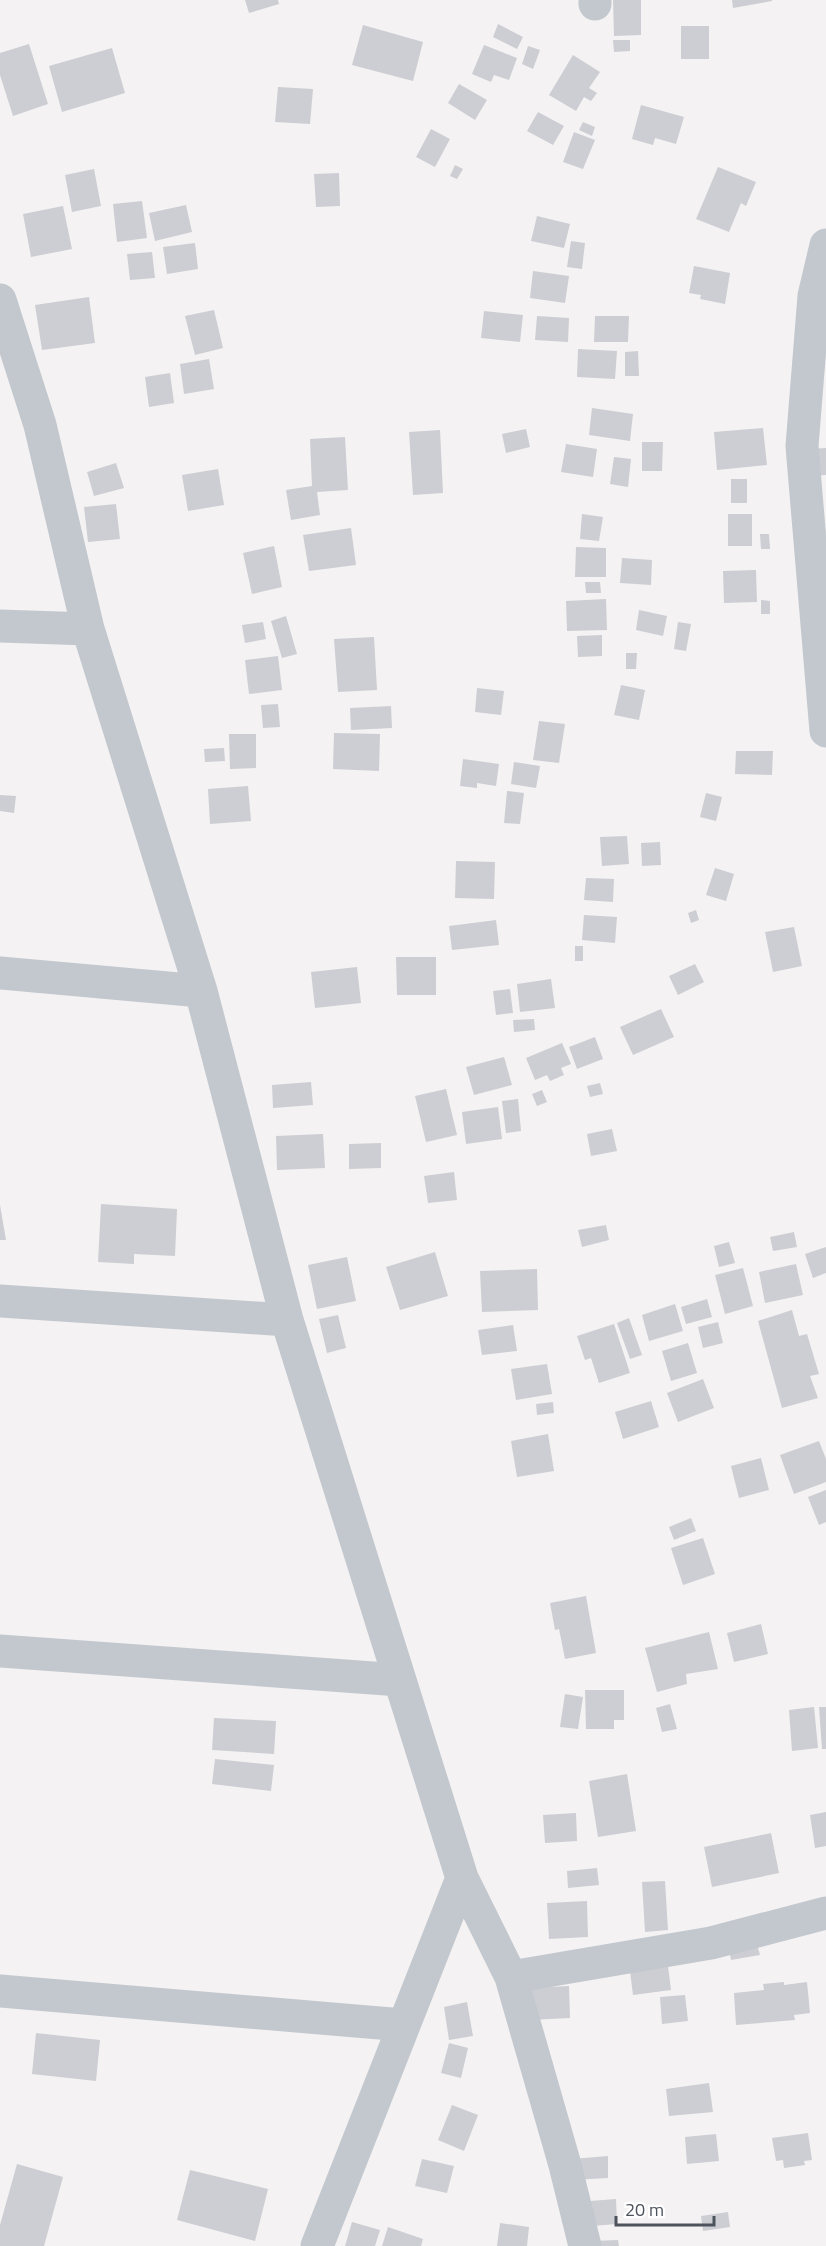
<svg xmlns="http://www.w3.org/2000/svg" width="826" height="2246" font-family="'Titillium Web',sans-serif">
<rect width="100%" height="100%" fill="#f4f2f2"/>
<path fill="#cdced3" d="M245 0H278L279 4 249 13Z
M613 0H641V35L614 36Z
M732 0H772V1L733 8Z
M498 24 523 37 517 49 493 37Z
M363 25 423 42 413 81 352 65Z
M681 26H709V59H681Z
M613 40H630V51L614 52Z
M29 44 48 104 13 116 0 75V53Z
M484 45 517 58 509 80 494 75 491 82 472 74Z
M528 46 540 50 533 69 522 64Z
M112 48 125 93 62 112 49 66Z
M573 55 600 72 589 88 597 93 591 101 584 97 576 111 549 95Z
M459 84 487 100 475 120 448 103Z
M278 87 313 89 310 124 275 122Z
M641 105 684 117 676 144 655 138 653 145 632 139Z
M538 112 564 126 553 145 527 131Z
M583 122 595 127 592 136 579 130Z
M431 129 450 139 435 167 416 157Z
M574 132 595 140 583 169 563 162Z
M455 165 463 169 457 179 450 176Z
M718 167 756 182 746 206 741 203 729 232 696 219Z
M94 169 101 206 72 212 65 175Z
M339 173 340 206 316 207 314 174Z
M142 201 147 238 117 242 113 204Z
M186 205 192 232 155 241 149 213Z
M63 206 72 249 31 257 23 214Z
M537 216 570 224 564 248 531 241Z
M571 241 585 243 582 269 567 267Z
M195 243 198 269 167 274 163 247Z
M152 252 155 278 130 280 127 254Z
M694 266 730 273 725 304 700 299 701 295 689 293Z
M533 271 569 276 565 303 530 298Z
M89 297 95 343 42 350 35 305Z
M214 310 223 348 195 355 185 316Z
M484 311 523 315 520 342 481 338Z
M537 316 569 318 568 342 535 340Z
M595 316H629L628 342H594Z
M578 349 617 351 615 379 577 377Z
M638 351 639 376H625V352Z
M209 359 214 389 184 394 180 364Z
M170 373 174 403 149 407 145 377Z
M592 408 633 414 630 441 589 435Z
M763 428 767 465 717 470 714 432Z
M526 429 530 447 506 453 502 434Z
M440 430 443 493 413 495 409 432Z
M345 437 348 490 317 492 320 515 291 520 286 490 312 486 310 439Z
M642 442H663L662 471H642Z
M566 444 597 449 593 477 561 472Z
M826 448V475L808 476 806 449Z
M614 457 631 459 628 487 610 484Z
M116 463 124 488 94 496 87 472Z
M218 469 224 505 188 511 182 475Z
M731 479H747V503H731Z
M116 504 120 539 88 542 84 507Z
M582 514 603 517 599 541 580 539Z
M728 514H752V546H728Z
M351 528 356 565 309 571 303 535Z
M760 534H769L770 549H761Z
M274 546 282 587 252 594 243 553Z
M576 547 606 548V577H575Z
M622 558 652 560 651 585 620 583Z
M756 570 757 602 724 603 723 571Z
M585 582H600L601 593H586Z
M606 599 607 630 567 631 566 601Z
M761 600 770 601V614H761Z
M639 610 667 616 663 636 636 630Z
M286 616 297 654 282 658 271 621Z
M263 622 266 639 245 643 242 625Z
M678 622 691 624 686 651 674 649Z
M602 635V656L578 657 577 636Z
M374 637 377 690 338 692 334 639Z
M626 653H637L636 669H626Z
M278 656 282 690 249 694 245 660Z
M621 685 645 690 639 720 614 715Z
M477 688 504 691 501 715 475 712Z
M278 704 280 727 263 728 261 705Z
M391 706 392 728 351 730 350 708Z
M539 721 565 724 559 763 533 760Z
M334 733 380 734 379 771 333 769Z
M229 734H256V768L230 769Z
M224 748 225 761 205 762 204 749Z
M736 751H773L772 775 735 774Z
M463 759 499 764 496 786 477 783V788L460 786Z
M514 762 540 766 536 788 511 784Z
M248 786 251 821 210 824 208 789Z
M507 791 524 793 520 824 504 823Z
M706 793 722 797 716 821 700 817Z
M0 795 16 796 14 813 0 811Z
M627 836 629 864 602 866 600 837Z
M660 842 661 865 642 866 641 843Z
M456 861 495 862 494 899 455 898Z
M715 868 734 874 726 901 706 895Z
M586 878 614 879 613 902 584 900Z
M696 910 699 920 691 923 688 913Z
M584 915 617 917 615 943 582 940Z
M496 920 499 945 452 950 449 926Z
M794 927 802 966 773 972 765 932Z
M575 946H583V961H575Z
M396 957H436V995H397Z
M695 964 704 982 678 995 669 976Z
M357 967 361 1003 315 1008 311 972Z
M551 979 555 1008 520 1012 517 984Z
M510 989 513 1013 496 1015 493 991Z
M661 1009 674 1037 633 1055 620 1027Z
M534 1019 535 1030 514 1032 513 1020Z
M595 1037 603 1059 577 1069 569 1047Z
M562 1043 571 1064 561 1068 564 1075 550 1081 547 1075 535 1080 526 1058Z
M504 1057 512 1085 474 1095 466 1067Z
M311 1082 313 1105 273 1108 272 1085Z
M600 1083 603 1094 590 1097 587 1086Z
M446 1089 457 1135 426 1142 415 1096Z
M542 1090 547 1102 537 1106 532 1094Z
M518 1099 521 1131 506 1133 502 1101Z
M498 1107 502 1139 466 1144 462 1112Z
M612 1129 617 1151 591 1156 587 1134Z
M323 1134 325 1168 277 1170 276 1136Z
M381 1143V1168L349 1169V1144Z
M454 1172 457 1200 428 1203 424 1176Z
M101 1204 177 1209 175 1256 134 1254V1264L98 1262Z
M0 1205 6 1240H0Z
M606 1225 609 1240 582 1247 578 1230Z
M794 1232 797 1247 773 1251 770 1237Z
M729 1242 735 1263 719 1267 714 1246Z
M826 1247V1273L813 1278 805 1254Z
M435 1252 448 1296 400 1310 386 1267Z
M347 1257 356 1301 317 1309 308 1265Z
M796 1264 803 1295 765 1303 759 1272Z
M743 1268 753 1306 725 1314 715 1275Z
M537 1269 538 1310 482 1312 480 1271Z
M707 1299 712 1317 686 1324 681 1307Z
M675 1304 683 1331 649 1341 642 1315Z
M792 1310 799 1336 807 1334 819 1374 810 1376 818 1398 782 1408 758 1321Z
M338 1315 346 1348 327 1353 319 1319Z
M629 1318 642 1355 630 1359 617 1323Z
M718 1322 723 1343 703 1348 698 1327Z
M614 1324 630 1373 599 1383 591 1358 585 1360 577 1336Z
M513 1325 517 1351 482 1355 478 1330Z
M688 1343 697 1373 671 1381 662 1351Z
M547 1364 552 1394 516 1400 511 1369Z
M703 1379 714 1408 678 1422 667 1393Z
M651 1401 659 1427 623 1439 615 1412Z
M553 1402 554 1413 537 1415 536 1404Z
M548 1434 554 1471 517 1477 511 1441Z
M819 1441 826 1459V1482L794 1494 780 1455Z
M761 1458 769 1490 739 1498 731 1466Z
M826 1490V1522L819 1525 808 1497Z
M691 1518 696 1531 674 1540 669 1527Z
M703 1538 715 1574 683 1585 671 1548Z
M586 1596 596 1653 565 1659 559 1629 555 1630 550 1603Z
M761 1624 768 1654 734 1662 727 1633Z
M709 1632 718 1669 686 1674 687 1684 657 1692 645 1648Z
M585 1690H624V1720H614V1729H586Z
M565 1694 583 1697 578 1729 560 1727Z
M670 1704 677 1729 662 1732 656 1708Z
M814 1707 818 1748 792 1751 789 1710Z
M819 1707H826V1749H822Z
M214 1718 276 1721 274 1754 212 1750Z
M215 1759 274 1765 271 1791 212 1784Z
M627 1774 636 1831 598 1837 589 1781Z
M826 1812V1846L815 1848 810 1815Z
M576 1813 577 1841 545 1843 543 1815Z
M771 1833 779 1873 712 1887 704 1847Z
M597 1868 599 1885 568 1888 567 1871Z
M665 1881 668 1930 645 1932 642 1882Z
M587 1901 588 1937 549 1939 547 1903Z
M757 1944 760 1955 731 1960 729 1949Z
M667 1958 671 1990 633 1995 629 1963Z
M784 1982V1985L807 1982 810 2013 794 2015 795 2020 736 2025 734 1993 764 1990 763 1984Z
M569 1986 570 2018 530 2020 529 1988Z
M685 1995 688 2021 662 2024 660 1997Z
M467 2002 473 2036 449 2040 444 2007Z
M36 2033 100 2040 96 2081 32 2074Z
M449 2043 468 2048 461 2078 441 2073Z
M709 2083 713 2112 669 2116 666 2089Z
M452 2105 478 2115 464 2151 438 2140Z
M808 2133 812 2160 804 2161 805 2165 784 2168 783 2160 776 2161 772 2138Z
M716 2134 719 2161 687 2164 685 2137Z
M608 2156V2178L573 2180 572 2159Z
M422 2159 454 2166 447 2193 415 2186Z
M17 2164 63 2177 44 2246H0V2225Z
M190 2170 268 2189 255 2241 177 2220Z
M616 2199 617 2224 592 2226 590 2201Z
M728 2212 730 2227 703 2231 701 2216Z
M352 2222 380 2230 375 2246H345Z
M500 2223 529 2227 527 2246H497Z
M388 2227 423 2239 421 2246H382Z
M618 2240 619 2246H592V2241Z"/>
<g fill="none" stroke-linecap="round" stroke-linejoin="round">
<path stroke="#c2c8ce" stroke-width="33" d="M595 0V4
M826 245 814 296 802 446 826 731
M0 300 40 425 88 629 201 991 287 1320 462 1878 511 1977 565 2165 585 2246
M0 626 88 629
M0 973 201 991
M0 1301 287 1320
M0 1651 400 1680
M511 1977 711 1943 826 1913
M0 1991 403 2025
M317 2246 462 1878"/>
</g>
<path d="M616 2216v9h98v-9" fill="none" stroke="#4c535d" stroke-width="3"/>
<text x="625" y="2216" font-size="18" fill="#4c535d" stroke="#ffffff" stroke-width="4.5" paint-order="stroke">20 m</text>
</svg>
